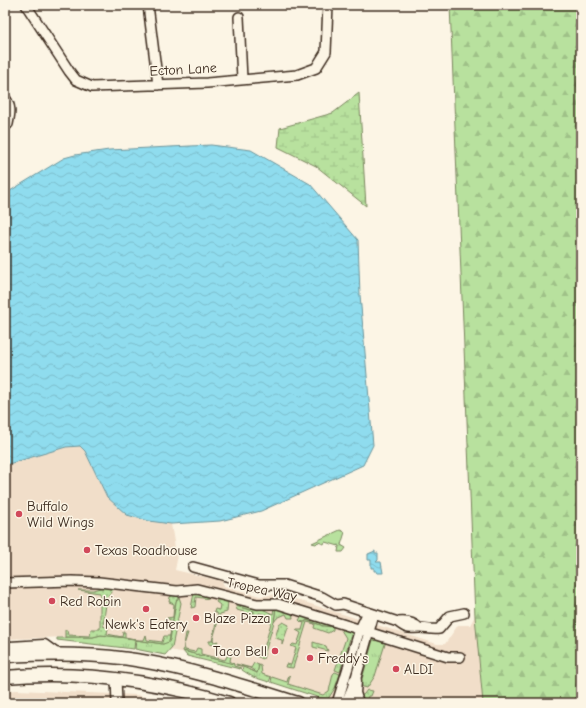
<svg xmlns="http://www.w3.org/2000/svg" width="586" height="708" font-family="'Comic Neue',sans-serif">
<defs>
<pattern id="grass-tufts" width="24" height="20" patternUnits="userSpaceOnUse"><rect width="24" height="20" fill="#b8e19e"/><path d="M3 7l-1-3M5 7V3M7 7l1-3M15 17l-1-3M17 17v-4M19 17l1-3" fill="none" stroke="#9fc188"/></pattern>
<pattern id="forest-firs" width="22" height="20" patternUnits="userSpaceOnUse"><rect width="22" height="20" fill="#b8e19e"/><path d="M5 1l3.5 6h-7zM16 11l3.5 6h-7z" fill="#9fc188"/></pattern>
<pattern id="wetland-marsh" width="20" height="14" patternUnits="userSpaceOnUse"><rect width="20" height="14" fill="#b8e19e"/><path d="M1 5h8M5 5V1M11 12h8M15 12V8" fill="none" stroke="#9fc188"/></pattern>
<pattern id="garden-dots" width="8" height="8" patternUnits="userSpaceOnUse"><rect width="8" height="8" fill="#b8e19e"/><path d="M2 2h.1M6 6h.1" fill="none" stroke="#9fc188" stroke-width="1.8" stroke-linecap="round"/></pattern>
<pattern id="water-waves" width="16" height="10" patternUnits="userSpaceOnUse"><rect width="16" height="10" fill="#8fdcee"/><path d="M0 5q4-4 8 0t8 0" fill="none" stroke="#7cbdcc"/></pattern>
</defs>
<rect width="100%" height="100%" fill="#fcf5e5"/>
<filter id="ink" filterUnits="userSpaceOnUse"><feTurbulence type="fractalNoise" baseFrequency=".025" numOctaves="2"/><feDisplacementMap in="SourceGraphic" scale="8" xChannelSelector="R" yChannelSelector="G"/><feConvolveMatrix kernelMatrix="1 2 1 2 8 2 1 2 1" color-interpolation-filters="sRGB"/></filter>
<g filter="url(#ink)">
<path fill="#f1dec9" d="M74 445 80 446 85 451 107 497 127 515 149 521 171 524 177 560 175 570 222 581 224 586 260 596 279 594 437 644H445L458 625H470L475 616 483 703H344L254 674 243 668 193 654 116 641 70 637 5 639V465L30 456Z
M17 690 137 695 167 703H5V691Z"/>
<path fill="url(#grass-tufts)" stroke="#7a865e" d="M340 530 345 532 341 545 346 548 343 552H338L339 546 325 542 324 544 318 542 316 544 312 543Z
M179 597 181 603 172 647 165 655 135 649 136 640 163 644 170 640 176 601Z
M236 606 254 611V615L237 610Z
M276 607 292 612 293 618H288L286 614 277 618 274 622Z
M302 616 333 625V627L323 626 307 620 306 622H301L299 620Z
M343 629 349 630 353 635H351L340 672 335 670 346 638 341 630Z
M101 635 135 639 134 649 57 640V638H65V637H93Z
M376 639 386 641 375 676 367 688 360 686 373 640Z
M183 651 234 664V666L241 668 240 669 187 656Z
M259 665 261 666 262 674 271 677 269 682 253 677 242 670 243 667 257 673Z
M335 672 340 674 335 688 328 699 320 698 271 682 272 677 287 682 289 675 290 676 288 684 323 695 329 691 333 674Z"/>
<path fill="url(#forest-firs)" stroke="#7a865e" d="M450 5H581V703H483L475 616Z"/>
<path fill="url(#wetland-marsh)" stroke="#7a865e" d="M359 93 366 206 316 166 278 147 280 128 333 113Z"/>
<path fill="url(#garden-dots)" stroke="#7a865e" d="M104 587 111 588 113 590 106 598 109 601 112 598 111 604H106L103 626 108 628 107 634 122 637 123 632H125V637L135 639 101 635 93 637H65V630H67L68 635 90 636 91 629H100V593L78 590H93Z
M194 593 208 596 209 599 196 597 195 607 191 608Z
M173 595 179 597 176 601 169 642 163 644 136 640H144L146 635 147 640 162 642 164 636H170L172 621 167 618 173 617 174 604 169 602 170 597Z
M218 598 228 601 227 612 220 614 213 639 214 642 218 641 216 645 209 644V641H212L218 614 214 612 215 609 219 610 220 605 216 602Z
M239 604 262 609 273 614 274 607H276L274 622 263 659 256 656 258 654 262 655 271 623 266 621 267 615 259 613 258 616 254 615V611L236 606Z
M306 620 323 626 333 627V630L328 633 314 628 315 624 307 622 293 668 285 667 286 664 291 665 296 648 291 646 293 644 297 645 301 633 296 630H302L304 623 301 622H306Z
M283 622 289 625 282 645V640L275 638 279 625Z
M186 633H188L184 645 185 650 195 652 197 648 201 649V654L225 660 227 656H231L230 661 234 664 183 651Z
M313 642 326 646 328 651 313 647Z
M254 663 259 665 257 673 250 668 236 665V664L251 668Z
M367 690 373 691 371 696H368L367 702 370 703H365L361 696 364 694Z"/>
<path fill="url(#water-waves)" stroke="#6d959b" d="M211 145 251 150 310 184 358 240 360 295 373 445 363 465 261 511 220 521 171 524 149 521 127 515 107 497 85 451 80 446 66 447 5 465V194L64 158 75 155 109 150Z
M375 551V553H378V560L376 562H381L383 573H377V571H374V568H371V560H368V554Z"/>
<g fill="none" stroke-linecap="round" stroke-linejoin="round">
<defs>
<path id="minor" d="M26 5 69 71 76 80 92 87 207 83 297 75 316 68 326 52 328 5
M148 5 158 85
M239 17 242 79
M5 98C12 107 10 114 8 124L5 126
M193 567 259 585H284L322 597 336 605 343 604 398 622C406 621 413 622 419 628
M5 583 72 581 99 582 177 591 197 589 257 604H278L448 657H460
M399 623C408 630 409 628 420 628 426 628 432 630 439 629L450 616 464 613
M116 678 117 703
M337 703 360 629 368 612
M346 703 355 681 374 614"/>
<path id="major" d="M5 646 10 648 44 646 55 654
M5 656C51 654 97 653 142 661 195 670 246 687 298 703
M5 677C82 670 156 681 229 703
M355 681 354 693 357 703"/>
</defs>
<use href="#minor" stroke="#3b2a1e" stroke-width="12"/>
<use href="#major" stroke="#3b2a1e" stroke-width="15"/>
<use href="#minor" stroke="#fcf5e5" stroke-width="9"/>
<use href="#major" stroke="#fcf5e5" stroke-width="12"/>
</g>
</g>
<g fill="#d1495b" stroke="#fcf5e5" stroke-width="1.5">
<circle cx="19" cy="514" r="4"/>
<circle cx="87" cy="550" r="4"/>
<circle cx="52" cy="601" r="4"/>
<circle cx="146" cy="609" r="4"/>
<circle cx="196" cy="618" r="4"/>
<circle cx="275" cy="651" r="4"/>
<circle cx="310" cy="658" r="4"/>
<circle cx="396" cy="669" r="4"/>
</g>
<g text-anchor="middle" stroke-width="3" stroke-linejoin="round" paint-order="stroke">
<g font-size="14" fill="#3b2a1e" stroke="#fcf5e5">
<text transform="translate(183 69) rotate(-3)" y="5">Ecton Lane</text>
<text transform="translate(262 589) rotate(12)" y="5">Tropea Way</text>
</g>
<g font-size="14" fill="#3b2a1e" stroke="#fcf5e5" text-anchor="start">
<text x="27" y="511">Buffalo<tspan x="27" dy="16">Wild Wings</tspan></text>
<text x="95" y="555">Texas Roadhouse</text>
<text x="60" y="606">Red Robin</text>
<text x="204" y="623">Blaze Pizza</text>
<text x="146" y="629" text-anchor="middle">Newk's Eatery</text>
<text x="267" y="656" text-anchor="end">Taco Bell</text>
<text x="318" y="663">Freddy's</text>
<text x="404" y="674">ALDI</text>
</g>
</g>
<rect width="586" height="708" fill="none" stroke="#fcf5e5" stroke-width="20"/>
<rect x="10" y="10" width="566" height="688" fill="none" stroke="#3b2a1e" stroke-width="1.5" filter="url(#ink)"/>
</svg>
